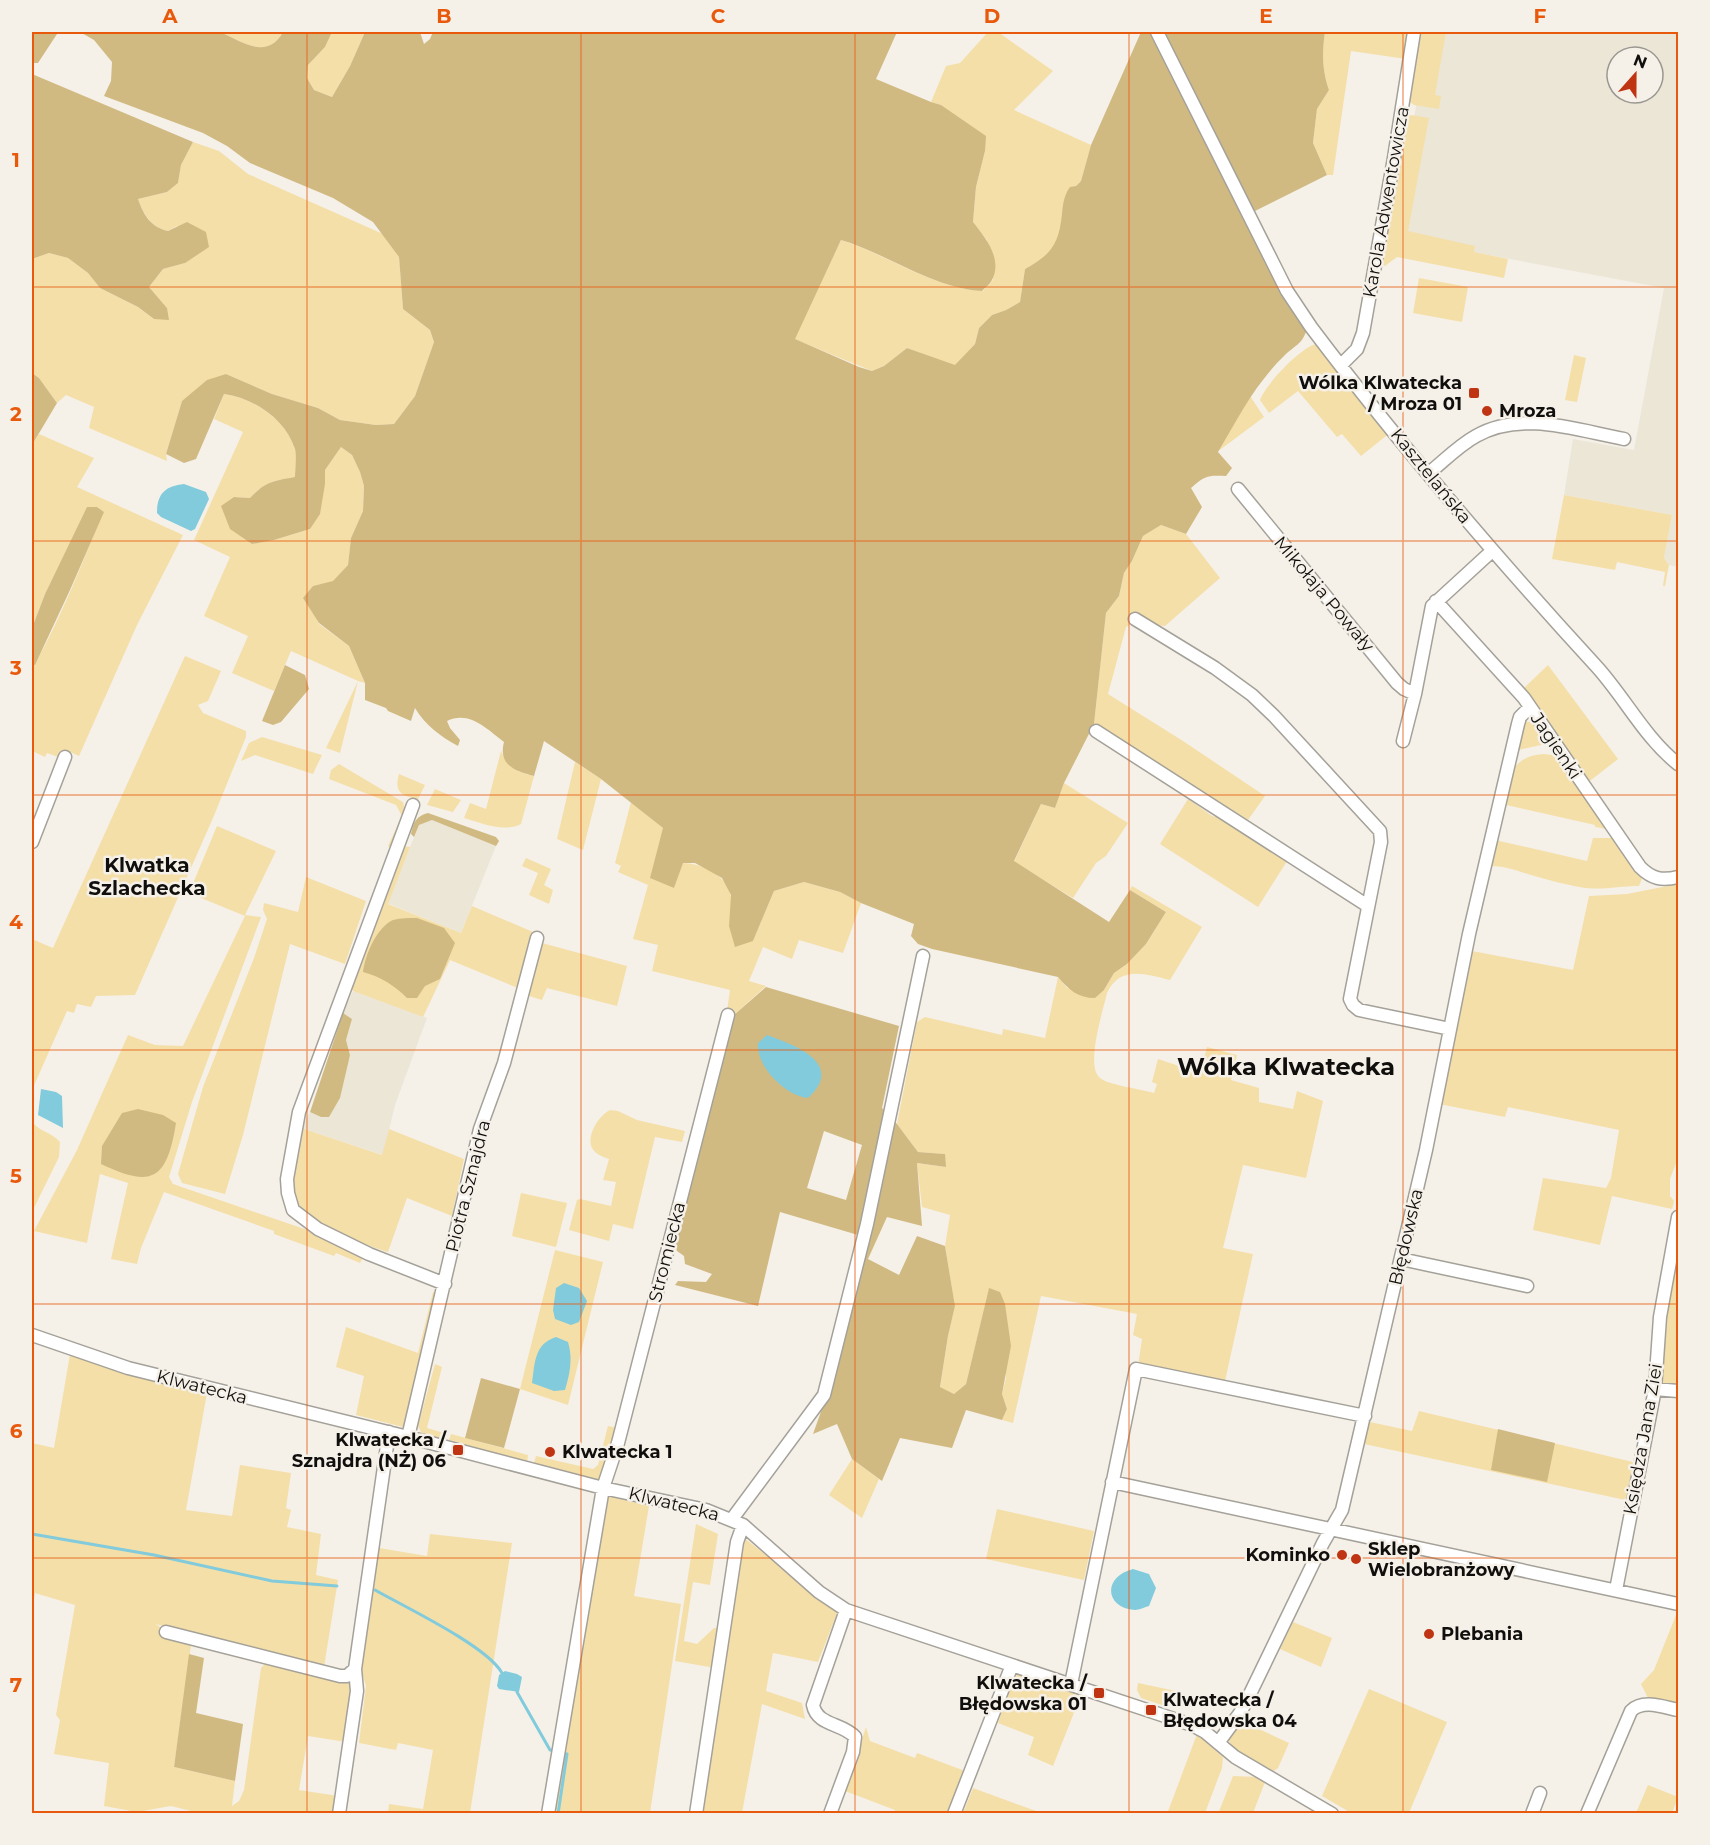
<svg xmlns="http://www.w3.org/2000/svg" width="1710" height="1845" font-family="Montserrat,sans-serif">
<rect width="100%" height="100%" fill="#f5f1e9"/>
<path fill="#ece6d7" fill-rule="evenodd" d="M1430 32H1678V567L1669 565 1664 558 1672 515 1564 495 1573 439 1634 450 1664 288 1398 238 1393 229ZM1617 57H1653V93H1617Z
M432 820 496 846 461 933 387 903 419 825Z
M353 991 427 1018 395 1105 383 1155 301 1128 310 1112 321 1117 350 1055 346 1040 352 1019 343 1013Z"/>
<path fill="#f5dfa8" d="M220 32H283C267 61 241 41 220 32Z
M332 32H365L350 66 332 97 314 90 307 78 308 65 325 47Z
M988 32H998L1053 71 1014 110 1091 145 1081 181 1076 186 1054 248 1040 261 1025 269 1020 302 1006 310 992 315 979 328 975 344 955 366 907 348 884 366 872 371 794 339 841 240C888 255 932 288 983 291L993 280 987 240 973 222 976 187 985 151 941 105 931 102 946 66 960 63Z
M1325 32H1410L1406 59 1351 51 1333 175H1327L1313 143 1317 109 1329 90C1322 70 1322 53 1325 32Z
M1421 32H1446L1435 95 1441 96 1439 109 1414 105 1408 100Z
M1411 115 1429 118 1408 231 1475 246 1474 252 1508 259 1504 278 1397 257 1385 266 1379 264 1406 117Z
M193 142 219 151 248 174 383 234 399 257 403 309 430 330 434 342 415 396 394 424 376 425 340 420 318 408 272 394 226 374 182 401 166 454 167 461 89 428 94 407 66 395 57 403 39 378 32 373V259L49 253 68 258 88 273 100 288 138 307 154 319 167 308 149 287 163 269 185 263 177 226 168 231C151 227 144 215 138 199L167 192 178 183 181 165Z
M1419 278 1468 287 1462 322 1413 313Z
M1316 344 1391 432 1361 456 1342 434 1337 437 1298 391 1269 413 1260 400C1266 384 1300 348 1316 344Z
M1574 355 1586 358 1577 402 1565 400Z
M224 394C254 398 285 419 295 449 298 457 295 469 295 478 274 480 265 482 250 498L234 497 251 544 274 540 310 529 325 484V470L341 447 352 455 360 472 364 486 363 511 351 538 348 565 333 582 313 586 308 593 319 624 349 646 365 683 358 681 340 753 326 748 358 681 291 651 274 691 232 673 248 636 204 616 230 557 194 540 243 432 214 419Z
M1250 396 1264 417 1217 452Z
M39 434 94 458 77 487 183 535 137 625 79 756 66 750 61 758 47 753 45 757 32 751V664H35C62 615 82 564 103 512L97 507 87 508 45 594 32 628V445Z
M1564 495 1672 515 1664 558 1669 565 1665 586H1663L1665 572 1617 562 1615 570 1552 559Z
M1161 525 1186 534 1220 578 1165 626 1133 623 1126 627 1108 694 1183 741 1265 796 1248 820 1094 724 1106 613 1119 596 1124 573 1132 561 1143 536Z
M185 656 221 671 208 701 198 705 203 713 246 731V737L213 818 135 995 96 996 91 1007 77 1004 74 1013 67 1011 32 1090V998L33 994 32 992V939L53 948Z
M1548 665 1618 759 1586 784 1523 689Z
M1525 722C1536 720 1540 732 1543 741L1541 745 1514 751Z
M262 737 322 755 313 774 255 755 241 761 249 743Z
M501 751C508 768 518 772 534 776L521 824C503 833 482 823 464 818L470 803 486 809Z
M1543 754 1552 755 1558 760 1607 829 1595 827V825L1502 804C1510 777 1510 757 1543 754Z
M575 762 601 779 583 850 557 839Z
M339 764 403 802 406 814 393 849 388 846 402 816 396 805 329 779 331 770Z
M399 774 425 785 418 799C400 796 394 791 399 774Z
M1064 783 1128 823 1106 856 1096 863 1073 898 1014 862 1041 804 1055 808Z
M435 789 461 800 453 812 427 805Z
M1188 799 1212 816 1225 819 1289 858 1258 907 1160 844Z
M631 802 663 828 674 888 682 863C701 863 729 876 731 897 732 906 730 917 729 926L753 941 774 891 804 882 840 892 861 903 843 953 799 940 792 959 763 947 749 981 766 986 734 1015 727 1011 730 990 652 971 658 945 633 939 648 885 618 872 621 866 615 863Z
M217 826 276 851 245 915 261 917 192 1102 169 1177 173 1184 322 1235 364 1256 360 1263 336 1253 334 1256 274 1234V1231L164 1192 141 1248 137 1264 111 1259 128 1183 100 1174 87 1243 34 1231 77 1150 128 1035 155 1045 183 1046 245 916 189 893Z
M1593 838H1612L1616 842 1643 876 1639 886C1617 886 1601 891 1579 887 1565 884 1551 881 1538 877 1522 873 1506 865 1489 866L1495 840 1587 861Z
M403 846 410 847 388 904 461 933 472 906 533 932 520 989 450 960 423 1017 353 991 350 986Z
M526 858 551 869 544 885 553 890 549 904 529 895 538 873 522 866Z
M306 877 366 901 345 964 290 944 243 1135 225 1194 182 1183 178 1174 203 1087 254 958 267 919 263 910 264 903 298 912Z
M1678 884V1158L1670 1179V1196L1674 1201 1672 1209 1612 1196 1600 1245 1533 1230 1543 1178 1606 1188 1611 1178 1619 1130 1508 1107 1505 1117 1439 1104 1460 994 1472 951 1573 970 1589 896 1627 894Z
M1132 886 1202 927 1170 980C1145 974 1120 965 1107 993 1103 1011 1085 1066 1100 1078 1108 1085 1141 1089 1154 1093L1157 1084 1152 1082 1158 1059 1200 1073 1207 1047 1237 1055 1231 1080 1259 1088V1102L1293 1109 1297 1091 1323 1101 1306 1178 1243 1165 1223 1248 1253 1254 1225 1381 1138 1366 1142 1339 1133 1335 1137 1314 1041 1296 1013 1423 1002 1420 1007 1409 1002 1394 1006 1378 1000 1292 989 1289 966 1384 954 1394 940 1388 948 1336 955 1306 945 1246 950 1215 922 1207 917 1163 945 1167V1154L918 1152 897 1124 917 1022 925 1017 1002 1035 1003 1029 1045 1038 1058 977 1067 988 1104 990 1114 973 1127 964 1146 944 1166 912 1130 890Z
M542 943 627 966 617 1006 547 988 542 1000 529 996V987Z
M610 1110 618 1111 637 1120 685 1131 682 1142 655 1137 633 1229 613 1224 609 1241 569 1230 577 1200 580 1199 611 1206 616 1182 603 1180 609 1159C603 1157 595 1154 592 1148 586 1136 599 1115 610 1110Z
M32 1121C37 1131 52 1132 60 1142L59 1157 32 1212Z
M301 1128 382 1155 389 1129 464 1159 452 1216 407 1198 388 1252C367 1246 300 1220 294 1197 288 1173 294 1151 301 1128Z
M521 1193 567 1203 556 1247 512 1236Z
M1678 1248V1385L1663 1383 1660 1377 1665 1316Z
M555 1250 603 1262 568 1405 520 1389Z
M433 1292H439L407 1428 356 1415 364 1376 336 1367 346 1327 418 1353Z
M70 1354 120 1370 207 1393 186 1510 232 1516 240 1465 291 1473 286 1508 291 1510 287 1527 321 1534 316 1575 338 1580 324 1667 155 1624 191 1645 174 1767 235 1781 232 1806 239 1801 244 1790 261 1668 265 1664 270 1663 349 1684 353 1689 346 1742 308 1736 299 1790 338 1796 335 1813 203 1814 171 1806 137 1812 104 1806 109 1763 54 1754 60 1720 56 1715 75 1605 35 1593 32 1611V1443L54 1448Z
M435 1364 442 1367 427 1428 444 1433 442 1441 422 1434 418 1426Z
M1419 1411 1637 1463 1630 1501 1364 1444 1370 1422 1412 1431Z
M608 1426 618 1428 603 1479 598 1480 534 1463 536 1456 593 1469 598 1465Z
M451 1434 528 1455 527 1463 462 1447 463 1443 449 1440Z
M852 1459 879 1479 862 1518 829 1495Z
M609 1496 649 1506 634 1596 681 1604 650 1813 553 1814 557 1780Z
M997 1509 1094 1531 1084 1580 986 1559Z
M696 1524 718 1534 710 1585 693 1582 684 1641 697 1644 714 1628H721L715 1668 675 1661Z
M430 1534 512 1543 470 1813H388L389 1804 423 1809 433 1750 398 1743 396 1750 359 1743 366 1686 361 1669V1658L379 1548 427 1556Z
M744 1538 838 1611 818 1662 773 1653 766 1691 802 1703 805 1719 762 1704 742 1813 701 1814Z
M1678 1610V1704L1649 1700 1641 1684 1654 1670Z
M1293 1622 1332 1638 1321 1667 1280 1649Z
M1015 1672 1081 1695 1053 1766 1028 1755 1034 1737 998 1723Z
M1138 1683 1176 1691 1173 1704 1165 1706 1141 1698 1137 1690Z
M1369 1689 1447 1722 1409 1813H1351L1322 1796Z
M1239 1721 1244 1722 1289 1743 1278 1768 1274 1771 1233 1748 1228 1739Z
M866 1727 870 1741 915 1758 917 1753 965 1771 949 1813H894L895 1810 845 1791Z
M1197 1734 1223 1757 1222 1768 1205 1813 1167 1814Z
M1233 1776 1258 1777 1265 1782 1253 1813 1218 1814Z
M1648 1785 1678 1797 1672 1813H1636Z
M973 1788 1036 1811 1035 1813H963Z"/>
<path fill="#d1ba82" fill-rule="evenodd" d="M32 32H78L57 34 38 63H32Z
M80 32H220C241 41 267 61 283 32H332L325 47 308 65 307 78 314 90 332 97 350 66 365 32H420L424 44 430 39 433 32H897L876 79 931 102 941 105 986 136 985 151 976 187 973 222C985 237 1003 259 992 280 990 284 985 288 982 291 932 288 888 254 841 240L795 339 859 367 872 371 884 366 907 348 955 365 975 344 979 328 992 315 1006 310 1020 302 1025 269C1051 255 1059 244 1062 214 1063 204 1064 195 1070 187L1076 186 1081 181 1091 145 1141 32H1325C1322 53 1322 70 1329 90L1317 109 1313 143 1327 175 1243 217 1281 286 1307 329C1302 345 1295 345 1284 356 1255 384 1238 418 1218 452L1232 468 1226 476C1208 475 1204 476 1191 488L1202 507 1186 534 1161 525 1143 536 1132 561 1124 573 1119 596 1106 613 1094 724 1064 783 1055 808 1041 804 1014 861 1109 922 1130 890 1166 912 1146 944 1127 964 1114 973 1104 990 1095 998C1078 998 1069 990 1058 977L932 949 918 944 911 936 914 924 861 903 840 892 804 882 774 891 753 941 735 947 729 926 731 895 722 878 695 863H683L674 888 650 878 663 828 601 779 544 741 534 776C515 771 498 765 504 742 487 729 469 710 447 721L450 728 460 740 458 746C440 736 426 726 415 708L411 721 388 711 386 708 365 700V683L349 646 319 623 303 598 313 586 333 581 348 565 351 538 363 511 364 486 360 472 352 455 341 447 325 470V484L320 514 310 529 274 540 252 544 230 529 221 506 234 497 250 498C266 481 274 481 295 477 295 469 297 457 295 449 285 419 254 398 224 394L196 459 184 463 166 454 182 401 207 380 226 374 272 394 318 408 340 420 376 425 394 424 415 396 434 342 430 330 403 309 399 257 373 222 333 198 250 163 227 146 203 133 104 96 111 81 112 62 94 40Z
M32 74 193 142 181 165 178 183 167 192 138 199C144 216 151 227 168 231L187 222 206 232 209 247 185 263 163 269 149 287 167 308 169 320 154 319 138 307 100 288 88 273 68 258 49 253 32 259Z
M32 373 39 378 57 403 32 445Z
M87 507H97L104 512 70 590 35 665 32 664V628L45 594Z
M285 665 305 675 309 689 281 722 273 725 262 721Z
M428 813 496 837 499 841 496 846 432 820 419 825 414 837 411 834C413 823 416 816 428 813Z
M417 918 444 928 455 943 440 979 425 986 417 998H407C394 985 381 977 363 972 365 955 377 927 393 920 401 918 409 918 417 918Z
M766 987 899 1026 882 1108 897 1124 918 1152 945 1154 946 1167 917 1163 922 1226 887 1217 868 1259 899 1275 917 1236 945 1246 955 1306 948 1336 940 1387 954 1394 966 1384 989 1288 1000 1292 1005 1304 1011 1346 1002 1394 1007 1409 1002 1420 966 1410 952 1448 900 1438 882 1481 852 1459 837 1424 813 1434 823 1406 836 1326 858 1235 780 1212 758 1306 675 1285 678 1281 706 1282 712 1274 685 1264 684 1256 677 1251 673 1242 734 1015ZM824 1131 862 1145 846 1200 807 1188Z
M343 1013 352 1019 346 1040 350 1055 340 1098 329 1117H321L310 1112Z
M138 1109 163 1115 176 1123C167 1179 153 1189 101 1164L102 1146 122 1113Z
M481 1378 520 1389 504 1448 465 1438Z
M1498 1429 1555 1443 1547 1482 1491 1470Z
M189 1654 204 1658 196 1713 243 1724 235 1781 174 1767Z"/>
<path fill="#81cbdc" d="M184 484 206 492 209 499 195 529 191 531 161 517 157 513C157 494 165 486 184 484Z
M767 1035C794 1045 846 1063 808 1098 786 1096 756 1067 758 1043Z
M41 1089 56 1092 62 1096 63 1128 38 1115Z
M564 1283 579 1288 587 1301 579 1322 571 1325 555 1319 553 1310 556 1288Z
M556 1337 568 1342C573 1359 570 1373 565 1390L554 1391 532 1383C535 1363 534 1344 556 1337Z
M1133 1569 1149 1574 1156 1588 1149 1606C1145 1607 1139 1610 1135 1610 1105 1608 1102 1577 1133 1569Z
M505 1671 517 1674 522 1677 519 1692 499 1689 497 1686 499 1675Z"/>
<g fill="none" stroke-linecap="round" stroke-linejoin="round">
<path stroke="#81cbdc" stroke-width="3" d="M32 1534 154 1555 272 1581 337 1586
M375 1590C405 1607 487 1646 502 1673
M517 1692 550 1750 556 1751
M558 1814 567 1754 563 1753"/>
<defs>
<path id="minor" d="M1157 32 1272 261 1287 291 1311 327C1400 445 1497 558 1597 667 1625 698 1645 738 1678 764
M1341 365 1357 349 1363 333 1394 158 1414 32
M1429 473C1444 461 1458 446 1476 436 1521 410 1576 430 1624 439
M1238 489 1397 683 1404 689 1415 694
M1436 601 1524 698 1640 867C1652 879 1662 881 1678 877
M1135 619 1215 668 1252 695 1274 716 1380 831 1381 842 1350 999 1353 1005 1359 1010 1450 1029
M1096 731 1368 906
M1403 741 1415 694 1432 606 1492 551
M413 805 299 1112 287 1179 288 1193 293 1210 318 1229 369 1254 445 1284
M32 842 65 757
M1401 1259 1527 1286
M32 1335 128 1368 408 1437 603 1488 706 1510 743 1525 819 1592 846 1610 1192 1725 1205 1732 1235 1757 1332 1814
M1655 1389 1678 1391
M408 1437 480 1129 504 1063 537 938
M1112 1482 1678 1604
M732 1519 824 1395 867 1224 923 956
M1616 1590 1655 1389 1660 1317 1678 1217
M166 1632 340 1676H347L355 1669
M1071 1684 1136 1369 1365 1416
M1218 1743 1240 1713 1249 1696 1323 1543 1342 1510 1426 1150 1469 934 1518 724 1520 717 1530 707
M339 1814 357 1691 355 1669 389 1432
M548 1814 603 1488 618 1443 728 1015
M696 1814 737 1542 743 1525
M830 1814 853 1752 855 1737C843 1723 817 1726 813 1705L846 1610
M954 1814 1012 1665
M1532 1814 1540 1793
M1587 1814 1631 1711C1643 1699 1663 1707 1678 1710"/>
</defs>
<use href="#minor" stroke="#a4a199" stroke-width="15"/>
<use href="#minor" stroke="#fff" stroke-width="12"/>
</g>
<path fill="none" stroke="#e8590c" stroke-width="1.5" stroke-opacity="0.55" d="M307 32V1814M581 32V1814M855 32V1814M1129 32V1814M1403 32V1814M32 287H1678M32 541H1678M32 795H1678M32 1050H1678M32 1304H1678M32 1558H1678"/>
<g fill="#bf3513" stroke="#f5f1e9" stroke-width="2">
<rect x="1468" y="387" width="12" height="12" rx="3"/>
<circle cx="1487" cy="411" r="6"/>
<rect x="452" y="1444" width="12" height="12" rx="3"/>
<circle cx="550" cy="1452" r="6"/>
<circle cx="1342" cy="1555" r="6"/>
<circle cx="1356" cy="1559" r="6"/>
<circle cx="1429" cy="1634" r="6"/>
<rect x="1093" y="1687" width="12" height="12" rx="3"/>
<rect x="1145" y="1704" width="12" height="12" rx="3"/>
</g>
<g text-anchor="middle" stroke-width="5" stroke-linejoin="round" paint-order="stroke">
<g font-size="18" fill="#110f0d" stroke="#f5f1e9">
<text transform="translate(1386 202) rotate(-80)" y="6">Karola Adwentowicza</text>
<text transform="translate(1431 476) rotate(51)" y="6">Kasztelańska</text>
<text transform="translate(1324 594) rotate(50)" y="6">Mikołaja Powały</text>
<text transform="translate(1556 746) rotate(56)" y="6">Jagienki</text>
<text transform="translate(468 1186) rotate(-76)" y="6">Piotra Sznajdra</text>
<text transform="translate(1406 1237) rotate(-77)" y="6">Błędowska</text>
<text transform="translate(667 1252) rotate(-76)" y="6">Stromiecka</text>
<text transform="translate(202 1387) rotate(14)" y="6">Klwatecka</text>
<text transform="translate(1643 1439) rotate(-80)" y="6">Księdza Jana Ziei</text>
<text transform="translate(674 1504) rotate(14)" y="6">Klwatecka</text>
</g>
<g font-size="18" font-weight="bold" fill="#110f0d" stroke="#f5f1e9" text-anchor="start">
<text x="1462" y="389" text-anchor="end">Wólka Klwatecka<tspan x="1462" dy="21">/ Mroza 01</tspan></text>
<text x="1499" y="417">Mroza</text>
<text x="446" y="1446" text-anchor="end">Klwatecka /<tspan x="446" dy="21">Sznajdra (NŻ) 06</tspan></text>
<text x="562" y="1458">Klwatecka 1</text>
<text x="1368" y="1555">Sklep<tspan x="1368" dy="21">Wielobranżowy</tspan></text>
<text x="1330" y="1561" text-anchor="end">Kominko</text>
<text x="1441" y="1640">Plebania</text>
<text x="1087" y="1689" text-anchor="end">Klwatecka /<tspan x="1087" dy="21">Błędowska 01</tspan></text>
<text x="1163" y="1706">Klwatecka /<tspan x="1163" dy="21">Błędowska 04</tspan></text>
</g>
<g font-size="20" font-weight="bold" fill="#110f0d" stroke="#f5f1e9">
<text x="147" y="872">Klwatka<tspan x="147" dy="23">Szlachecka</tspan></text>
</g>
<g font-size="24" font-weight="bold" fill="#110f0d" stroke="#f5f1e9">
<text x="1286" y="1075">Wólka Klwatecka</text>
</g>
</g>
<rect width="1710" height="1845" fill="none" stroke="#f5f1e9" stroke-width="66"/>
<g transform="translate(1635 75) rotate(21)"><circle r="28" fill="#f5f1e9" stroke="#9a9791" stroke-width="1.5"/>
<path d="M0-4.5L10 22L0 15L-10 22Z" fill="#bf3513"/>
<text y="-9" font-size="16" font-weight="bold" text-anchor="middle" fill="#110f0d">N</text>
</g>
<rect x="33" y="33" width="1644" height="1779" fill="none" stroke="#e8590c" stroke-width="2"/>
<g font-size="20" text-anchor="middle" font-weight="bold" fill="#e8590c">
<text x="170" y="23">A</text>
<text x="444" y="23">B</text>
<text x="718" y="23">C</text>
<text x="992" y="23">D</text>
<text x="1266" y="23">E</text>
<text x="1540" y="23">F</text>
<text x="16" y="167">1</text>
<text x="16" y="421">2</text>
<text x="16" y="675">3</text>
<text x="16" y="929">4</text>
<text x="16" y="1183">5</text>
<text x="16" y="1438">6</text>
<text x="16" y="1692">7</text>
</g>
</svg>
